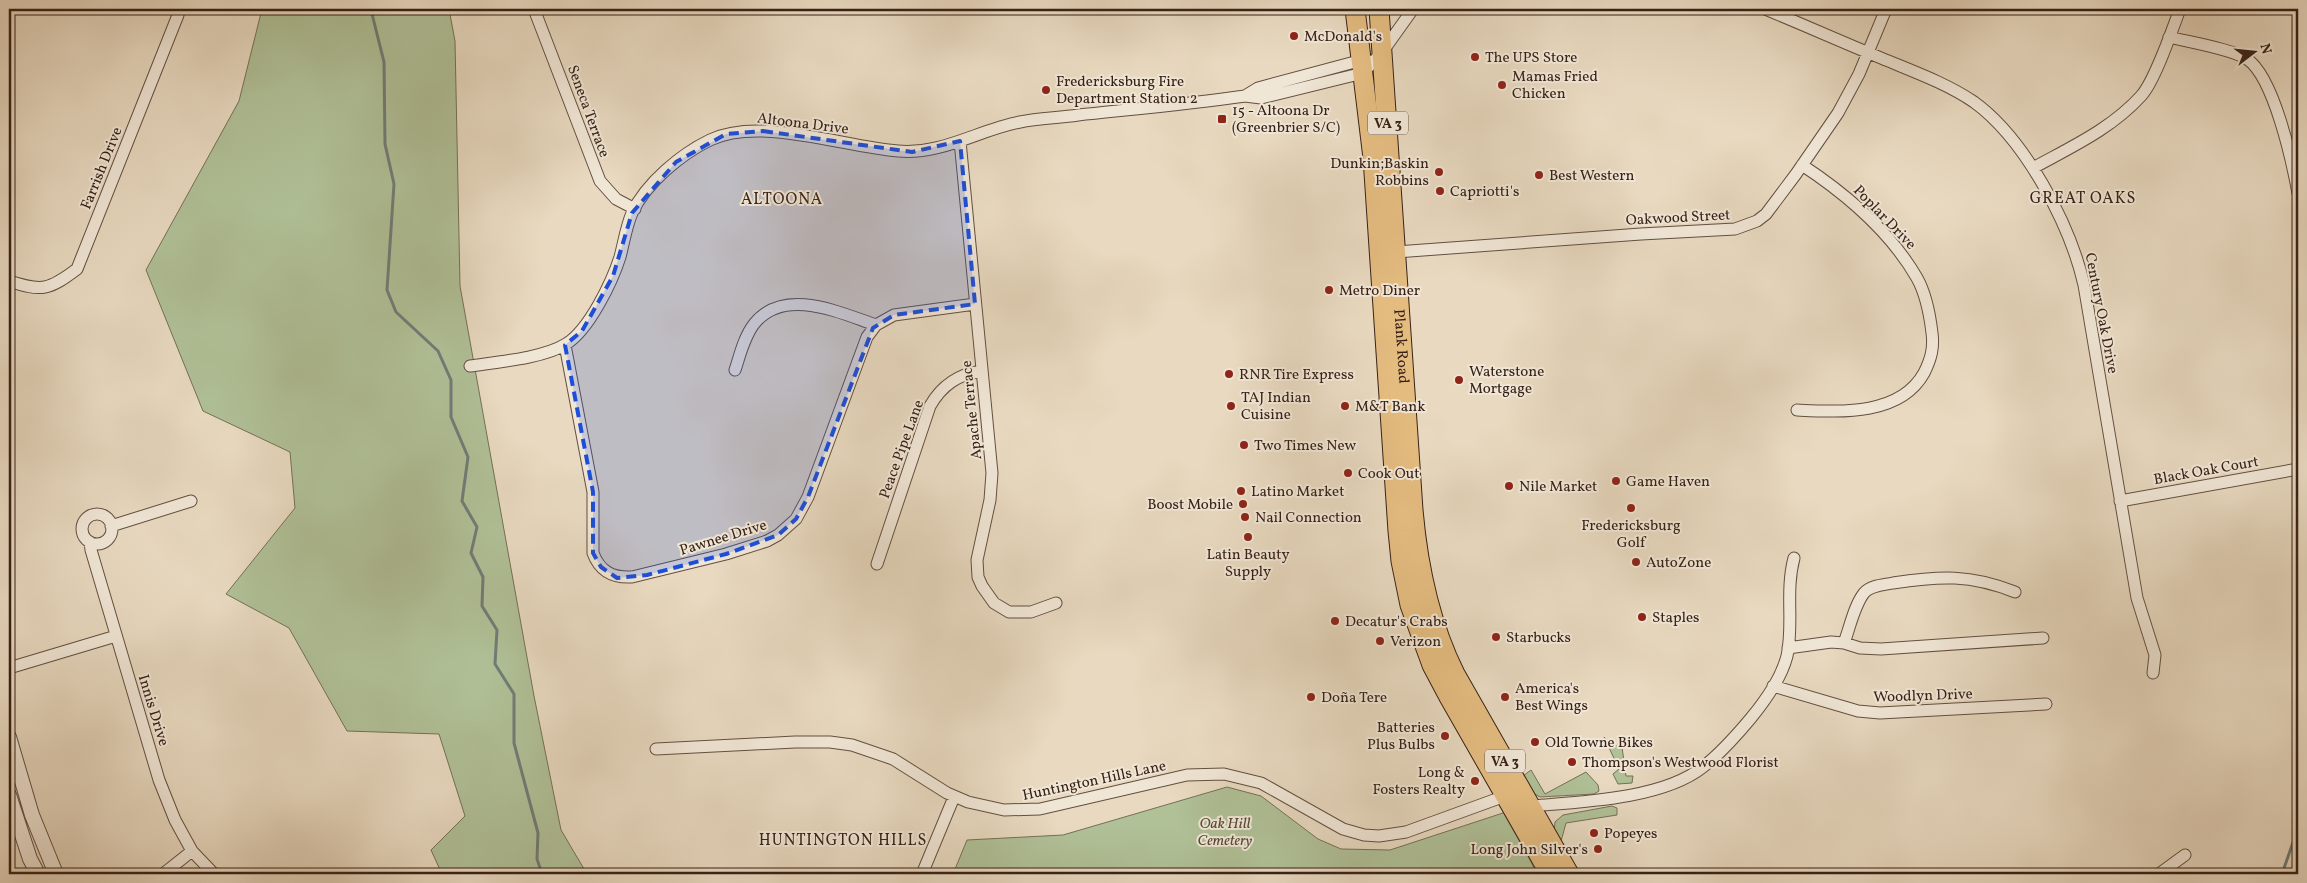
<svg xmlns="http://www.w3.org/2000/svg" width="2307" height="883" font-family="Vollkorn,serif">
<rect width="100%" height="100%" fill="#e8d9c0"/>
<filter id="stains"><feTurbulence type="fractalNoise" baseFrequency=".004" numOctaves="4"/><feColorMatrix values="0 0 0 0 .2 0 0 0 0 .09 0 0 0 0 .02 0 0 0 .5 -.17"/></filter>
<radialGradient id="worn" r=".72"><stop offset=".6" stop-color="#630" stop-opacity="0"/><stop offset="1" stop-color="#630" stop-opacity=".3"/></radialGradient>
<path fill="#b0c097" stroke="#747056" d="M262 9H449L455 41 460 286 534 696 561 830 587 874H442L431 850 465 816 439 734 347 731 289 628 226 594 295 508 290 452 203 411 146 270 239 101Z
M1604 737 1612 745 1622 747 1626 776H1633L1632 783 1618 784 1613 774 1619 769Z
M1531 770 1545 794 1586 772 1598 785 1599 791 1594 794 1540 797 1533 793 1523 776Z
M1227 787 1261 796 1318 839 1341 849 1390 850 1506 812 1537 874H953L967 840 1063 835Z
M1612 806 1617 808V815L1566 823 1560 845 1554 833 1555 822 1563 815Z"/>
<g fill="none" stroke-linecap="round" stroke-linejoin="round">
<path stroke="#717c77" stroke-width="3" d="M373 9 372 14 384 62 385 144 394 184 387 290 396 312 438 351 451 380V417L468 457 462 501 477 527 471 553 483 577 482 606 497 630 495 664 514 694V743L538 833 537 859 542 874
M2282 874 2298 828"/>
<defs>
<path id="minor" d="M534 9 600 181 616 199 635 209
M1765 9C1804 25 1842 42 1881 58 1912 71 1946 83 1974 102 2025 139 2070 224 2084 285L2137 598 2155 655 2153 673
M2169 37C2188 42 2232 49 2247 59 2274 77 2292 161 2298 193
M1245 96 1258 88 1366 59
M960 141 992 473 990 500 977 560 978 577 982 586 994 603 1009 612H1031L1056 603
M2033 168C2071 147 2111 129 2141 96 2155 81 2172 30 2180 9
M1396 252 1641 234 1735 229 1757 221 1766 214 1796 174 1838 113 1859 74 1886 9
M9 281C42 292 49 290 77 269L178 15V9
M565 345 593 492V553C600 572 613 578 632 577L726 554 767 541 778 535 796 519 808 497 867 337 876 325 894 315 975 304
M470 366C497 362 544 358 566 344 589 330 612 282 620 257 624 242 626 227 632 213 646 183 681 154 710 140 760 116 844 147 898 151 942 155 978 130 1020 122 1039 118 1059 118 1078 115 1134 109 1189 104 1245 96L1261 98 1363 73 1383 51 1413 9
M735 370C740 355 744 337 754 324 784 286 840 313 876 325
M1797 410C1840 412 1900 416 1924 373 1931 359 1934 348 1932 333 1930 316 1926 294 1917 278 1890 231 1846 194 1802 165
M2120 501 2298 469
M82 529a15 15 0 1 1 30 0a15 15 0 1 1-30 0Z
M111 526 191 501
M90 542 91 550 159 780 175 820 192 851 214 874
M877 564 930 406C942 385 958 374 982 371
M1844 643C1850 627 1854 606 1864 593 1871 585 1884 585 1893 583 1940 576 1970 574 2015 592
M1788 648 1831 642 1844 643 1860 648 1881 649 2043 638
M9 668 116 636
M1773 686 1858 711 1880 713 2046 704
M656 749 795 742H830L852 745 893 759 947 793 968 802 1004 810 1040 809 1187 775 1224 774 1261 783 1343 829 1364 835 1379 836 1406 832 1505 796 1509 797
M1526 804 1531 806C1581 802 1663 799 1703 767 1721 753 1736 736 1751 718 1765 701 1781 679 1787 656 1794 624 1785 592 1794 558
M163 874 192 851
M922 874 954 797
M2159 874 2185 855"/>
<path id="tertiary" d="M9 737 32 815 56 874
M9 795 30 859 38 874"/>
<g id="trunk">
<path d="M1355 9 1373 158 1398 531 1401 561 1410 605 1432 665 1449 697 1550 874"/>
<path id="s1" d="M1379 9 1413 510C1418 567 1429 622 1455 674L1569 874"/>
</g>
</defs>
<use href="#minor" stroke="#634f40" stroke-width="13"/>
<use href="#tertiary" stroke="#634f40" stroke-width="16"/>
<use href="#trunk" stroke="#372116" stroke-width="21"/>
<use href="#minor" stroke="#f0e6d6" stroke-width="11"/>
<use href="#tertiary" stroke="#f0e6d6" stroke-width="14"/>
<use href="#trunk" stroke="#e4bc80" stroke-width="19"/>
</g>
<path fill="#1d4ed8" fill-opacity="0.2" stroke="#1d4ed8" stroke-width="4" stroke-dasharray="10 6" stroke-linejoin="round" d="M763 131 912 152 960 141 975 304 894 315 873 328 808 497 796 519 778 535 726 554 647 575 617 578 601 567 593 553V492L565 345 582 331 613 276 632 213 676 162 726 134Z"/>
<g fill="#8f2418" stroke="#f0e6d6" stroke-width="2">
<circle cx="1294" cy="36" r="5"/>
<circle cx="1475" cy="57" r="5"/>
<circle cx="1502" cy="85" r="5"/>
<circle cx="1046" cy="90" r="5"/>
<rect x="1217" y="114" width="10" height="10" rx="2.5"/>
<circle cx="1439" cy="172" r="5"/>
<circle cx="1539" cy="175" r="5"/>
<circle cx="1440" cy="191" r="5"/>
<circle cx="1329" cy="290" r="5"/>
<circle cx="1229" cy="374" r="5"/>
<circle cx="1459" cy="380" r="5"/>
<circle cx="1231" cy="406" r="5"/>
<circle cx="1345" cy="406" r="5"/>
<circle cx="1244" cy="445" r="5"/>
<circle cx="1348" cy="473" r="5"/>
<circle cx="1616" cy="481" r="5"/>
<circle cx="1509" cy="486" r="5"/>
<circle cx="1241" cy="491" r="5"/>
<circle cx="1243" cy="504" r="5"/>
<circle cx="1631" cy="508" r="5"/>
<circle cx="1245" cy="517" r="5"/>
<circle cx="1248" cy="537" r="5"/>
<circle cx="1636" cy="562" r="5"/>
<circle cx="1642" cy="617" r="5"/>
<circle cx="1335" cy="621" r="5"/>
<circle cx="1496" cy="637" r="5"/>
<circle cx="1380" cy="641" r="5"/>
<circle cx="1311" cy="697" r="5"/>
<circle cx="1505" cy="697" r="5"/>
<circle cx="1445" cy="736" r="5"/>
<circle cx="1535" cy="742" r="5"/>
<circle cx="1572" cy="762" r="5"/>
<circle cx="1475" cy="781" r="5"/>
<circle cx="1594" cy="833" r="5"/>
<circle cx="1598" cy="849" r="5"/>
</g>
<g text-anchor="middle" stroke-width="4" stroke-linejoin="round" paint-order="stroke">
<g fill="#f0e6d6" stroke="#6e5c50" stroke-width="1">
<rect x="1368" y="111.5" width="40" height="23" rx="4"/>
<rect x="1485" y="749.5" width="40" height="23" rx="4"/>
</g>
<g font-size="14" font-weight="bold" fill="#372116">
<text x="1388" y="128">VA 3</text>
<text x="1505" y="766">VA 3</text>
</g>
<g font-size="15" fill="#372116" stroke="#f0e6d6" text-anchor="start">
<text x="1304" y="41">McDonald's</text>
<text x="1485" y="62">The UPS Store</text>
<text x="1512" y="81">Mamas Fried<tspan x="1512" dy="17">Chicken</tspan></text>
<text x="1056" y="86">Fredericksburg Fire<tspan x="1056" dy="17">Department Station 2</tspan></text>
<text x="1232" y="115">15 - Altoona Dr<tspan x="1232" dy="17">(Greenbrier S/C)</tspan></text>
<text x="1429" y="168" text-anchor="end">Dunkin;Baskin<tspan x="1429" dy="17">Robbins</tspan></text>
<text x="1549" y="180">Best Western</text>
<text x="1450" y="196">Capriotti's</text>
<text x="1339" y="295">Metro Diner</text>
<text x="1469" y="376">Waterstone<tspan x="1469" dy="17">Mortgage</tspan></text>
<text x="1239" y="379">RNR Tire Express</text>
<text x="1241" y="402">TAJ Indian<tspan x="1241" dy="17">Cuisine</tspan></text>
<text x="1355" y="411">M&amp;T Bank</text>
<text x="1254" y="450">Two Times New</text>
<text x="1358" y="478">Cook Out</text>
<text x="1626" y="486">Game Haven</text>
<text x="1519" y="491">Nile Market</text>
<text x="1251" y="496">Latino Market</text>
<text x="1233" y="509" text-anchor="end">Boost Mobile</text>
<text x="1255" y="522">Nail Connection</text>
<text x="1631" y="530" text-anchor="middle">Fredericksburg<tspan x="1631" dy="17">Golf</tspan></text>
<text x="1248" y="559" text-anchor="middle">Latin Beauty<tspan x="1248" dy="17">Supply</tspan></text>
<text x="1646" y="567">AutoZone</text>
<text x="1652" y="622">Staples</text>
<text x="1345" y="626">Decatur's Crabs</text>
<text x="1506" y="642">Starbucks</text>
<text x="1390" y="646">Verizon</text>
<text x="1515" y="693">America's<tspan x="1515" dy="17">Best Wings</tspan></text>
<text x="1321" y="702">Doña Tere</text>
<text x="1435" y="732" text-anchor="end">Batteries<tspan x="1435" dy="17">Plus Bulbs</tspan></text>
<text x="1545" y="747">Old Towne Bikes</text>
<text x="1582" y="767">Thompson's Westwood Florist</text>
<text x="1465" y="777" text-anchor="end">Long &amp;<tspan x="1465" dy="17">Fosters Realty</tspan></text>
<text x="1604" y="838">Popeyes</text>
<text x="1588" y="854" text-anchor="end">Long John Silver's</text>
</g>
<g font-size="15" fill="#372116" stroke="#f0e6d6">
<text transform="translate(589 111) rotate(70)" y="5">Seneca Terrace</text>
<text transform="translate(803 123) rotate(7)" y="5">Altoona Drive</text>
<text transform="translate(101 168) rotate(-68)" y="5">Farrish Drive</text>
<text transform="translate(1678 217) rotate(-3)" y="5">Oakwood Street</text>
<text transform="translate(1885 217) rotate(46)" y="5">Poplar Drive</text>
<text transform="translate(2102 313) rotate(79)" y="5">Century Oak Drive</text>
<text dy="5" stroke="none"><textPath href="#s1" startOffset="338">Plank Road</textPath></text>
<text transform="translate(971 410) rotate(-96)" y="5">Apache Terrace</text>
<text transform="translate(901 449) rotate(-70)" y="5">Peace Pipe Lane</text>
<text transform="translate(2206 470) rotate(-10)" y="5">Black Oak Court</text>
<text transform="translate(723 537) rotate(-17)" y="5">Pawnee Drive</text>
<text transform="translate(1923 695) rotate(-2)" y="5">Woodlyn Drive</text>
<text transform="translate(154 710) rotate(73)" y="5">Innis Drive</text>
<text transform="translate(1094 780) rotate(-12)" y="5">Huntington Hills Lane</text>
</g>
<g font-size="15" font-style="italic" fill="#554936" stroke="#f0e6d6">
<text x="1225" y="828">Oak Hill<tspan x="1225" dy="17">Cemetery</tspan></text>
</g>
<g font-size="16" letter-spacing="1" fill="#372116" stroke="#f0e6d6">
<text x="2083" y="203">GREAT OAKS</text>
<text x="782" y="204">ALTOONA</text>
<text x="843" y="845">HUNTINGTON HILLS</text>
</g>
</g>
<rect width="2307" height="883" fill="none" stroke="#e8d9c0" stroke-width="30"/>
<rect x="10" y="10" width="2287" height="863" fill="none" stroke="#372116" stroke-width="2.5"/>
<rect x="15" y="15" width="2277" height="853" fill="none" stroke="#372116"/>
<g transform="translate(2254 52) rotate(74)" stroke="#f0e6d6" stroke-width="4" paint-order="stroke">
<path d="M0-4L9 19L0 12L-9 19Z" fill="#372116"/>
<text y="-8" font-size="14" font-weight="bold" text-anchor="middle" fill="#372116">N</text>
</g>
<rect width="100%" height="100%" filter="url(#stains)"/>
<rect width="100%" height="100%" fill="url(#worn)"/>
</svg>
